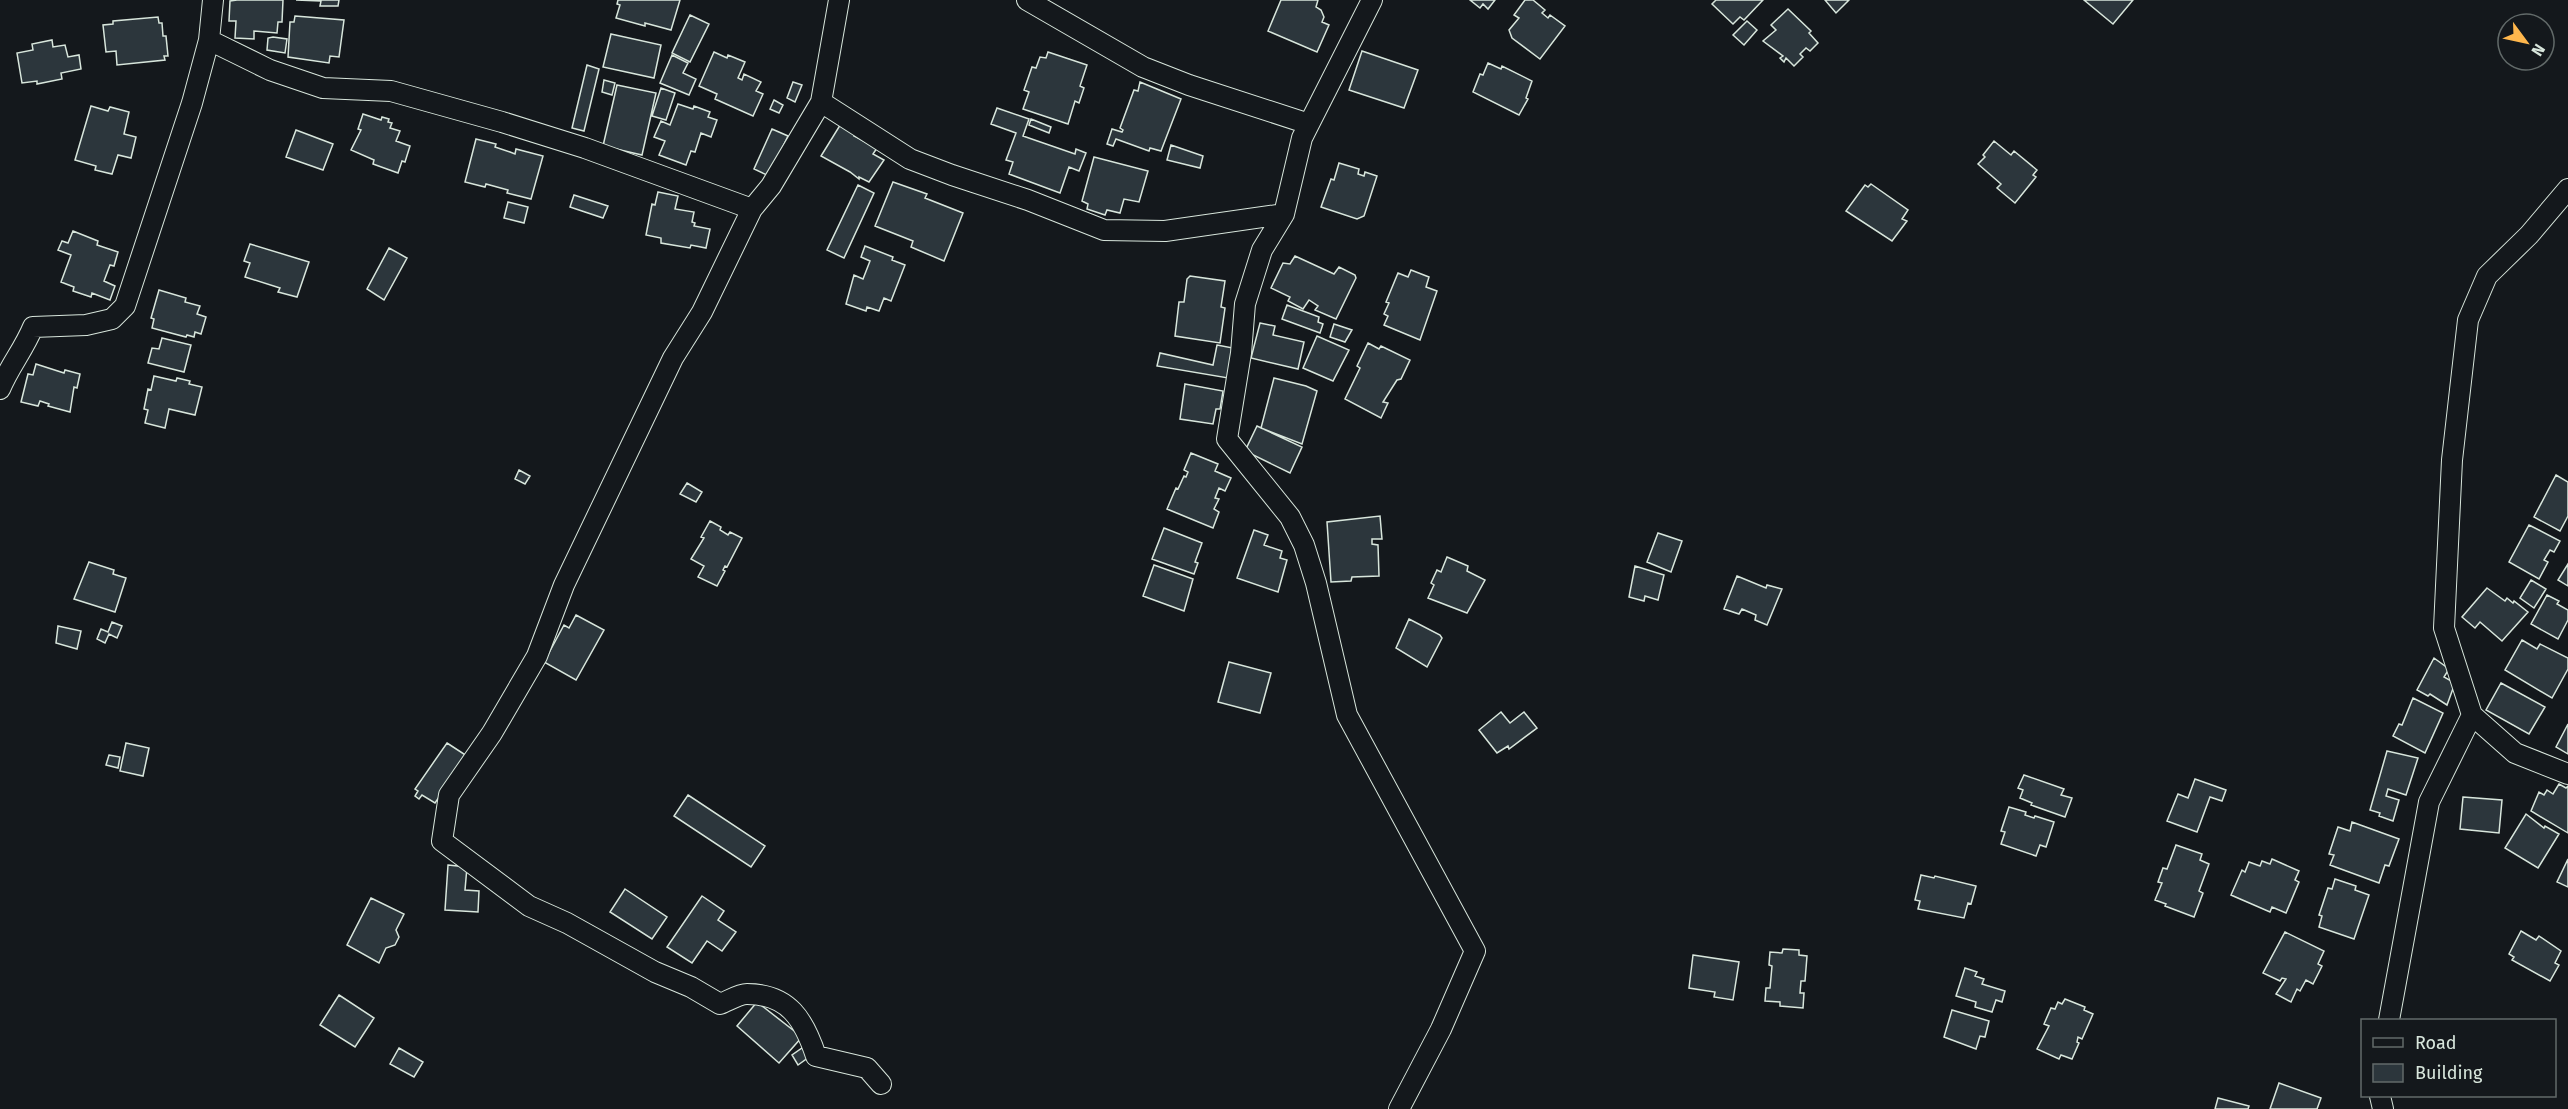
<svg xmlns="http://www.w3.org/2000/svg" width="2568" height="1109" font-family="'Fira Sans',sans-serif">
<rect width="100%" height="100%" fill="#14181c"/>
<path fill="#2c363c" stroke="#d8e6dc" stroke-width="1.5" d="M237 0H283L282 22H278L277 33 254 31V39L235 38 236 21H229L230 1Z
M296 0H339L338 6H320L321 1Z
M618 0H680L671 30 645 23V26L616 18 620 5 617 4Z
M1281 0H1318L1316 7 1321 10 1324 17 1322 22 1329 25 1317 52 1268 31Z
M1470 0H1495L1488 9 1483 4 1480 8Z
M1525 0H1533L1545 10 1542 13 1548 18 1550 15 1565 26 1540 59 1512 38 1509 30 1519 18 1514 15Z
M1716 0H1763L1744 20 1740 17 1733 24 1712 4Z
M1825 0H1849L1836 13Z
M2084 0H2133L2113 24Z
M1788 9 1811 31 1809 33 1818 43 1810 51 1806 48 1800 54 1803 57 1794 66 1786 58 1784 62 1780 58 1783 56 1763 41 1776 30 1771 25Z
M690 15 709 24 690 62 672 53Z
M295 16 344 20 339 57 330 56 329 63 288 57 290 22H294Z
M158 17 159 23H162L163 36H166L168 56H164L165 60 117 65 116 51 106 52 103 25 113 24V21Z
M1747 21 1757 30 1744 45 1733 35Z
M611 34 661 45 654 78 603 67Z
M273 37 287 39 285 53 267 50 268 38Z
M52 40 53 47 65 45 68 57 79 55 81 69 61 73 62 79 37 84V81L22 83 17 53 33 50 32 44Z
M1362 51 1418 70 1404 108 1349 90Z
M714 52 727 58 728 55 745 62 738 78 742 80 744 74 761 82 756 91 763 94 753 116 715 99 717 94 699 86Z
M1048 52 1087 65 1080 86 1084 88 1079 103 1075 101 1068 124 1023 109 1029 92 1024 90 1032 67 1036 68 1040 57 1046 58Z
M672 55 688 63 683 73 696 79 689 95 660 83Z
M1488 63 1501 69 1502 66 1532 81 1526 98 1528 99 1519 115 1473 92 1480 74 1483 75Z
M587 65 599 69 584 131 572 128Z
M604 80 615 83 612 95 602 92Z
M793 82 802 85 795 102 787 98Z
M1140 82 1181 99 1161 151 1150 148 1149 151 1116 139 1113 146 1107 144 1112 129 1122 132 1123 130 1120 128 1134 90 1138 91Z
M617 85 656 93 642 155 603 146Z
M661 88 675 93 666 120 652 116Z
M774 100 783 105 779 113 770 109Z
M678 104 693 109 694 106 710 112 708 117 717 120 711 137 701 133 695 152 691 151 686 165 659 155 665 141 654 137 661 121 670 125Z
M91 106 108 111 110 107 129 112 124 134 136 137 131 158 118 155 112 174 95 170 96 166 75 160Z
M997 108 1029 119 1023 136 1075 154 1076 149 1086 153 1079 171 1069 167 1060 193 1009 174 1013 162 1006 160 1016 133 991 124Z
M363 114 381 120 382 117 389 119 388 122 392 123 390 128 400 131 396 141 410 146 405 162 402 161 398 173 373 164 374 160 351 150 361 130 358 129Z
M1031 119 1051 127 1049 133 1029 125Z
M842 122 857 131 854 136 877 148 873 154 884 160 869 182 859 177V179L850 172 821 156Z
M772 129 788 136 769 176 754 169Z
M296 130 333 144 323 170 286 157Z
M476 139 496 144 495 147 510 152 515 154 516 149 543 156 531 199 507 193 508 190 486 184 485 187 465 182Z
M1994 141 2011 155 2014 151 2037 170 2033 175 2036 177 2015 203 1997 188 2001 184 1978 164 1985 157 1983 155Z
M1171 145 1203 156 1200 168 1167 160Z
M1094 157 1148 171 1139 202 1124 199 1120 213 1107 210 1105 215 1087 209 1088 204 1082 201Z
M1339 163 1359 169 1358 174 1364 176 1365 172 1377 176 1364 216 1357 219 1321 207 1331 179 1334 180Z
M893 182 927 194 925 198 963 213 944 261 911 247 913 241 875 226Z
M1871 184 1908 210 1902 219 1907 221 1892 241 1846 211 1865 185 1868 187Z
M858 185 874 193 844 258 827 250Z
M658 192 678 196 675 209 694 212 692 222 695 223 694 226 710 229 706 248 691 245 690 248 661 243V238L646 235 652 204 655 205Z
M574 195 608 206 603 218 570 207Z
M508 202 528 207 524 223 504 218Z
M73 231 98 241 97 245 118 252 114 266 110 265 104 281 115 286 110 300 92 293 91 297 73 291 74 287 61 282 71 255 58 250 62 241 68 243Z
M250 244 309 262 297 297 278 292 280 288 245 277 250 263 244 261Z
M865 246 893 257 892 260 905 265 891 301 884 298 879 311 867 307 866 311 846 304 854 275 863 279 870 261 861 257Z
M389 248 407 258 384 300 367 289Z
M1295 256 1334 274 1339 267 1355 275 1356 278 1336 319 1315 310 1318 306 1309 300 1303 309 1288 301 1290 297 1271 288 1283 263 1290 264Z
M1411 270 1429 277 1426 287 1437 291 1420 340 1384 325 1388 316 1384 314 1389 303 1386 302 1398 273 1408 277Z
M1190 276 1225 281 1221 307 1225 308 1220 343 1175 336 1179 302H1184L1187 279Z
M159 290 186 298 185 302 200 306 197 314 206 317 201 334 195 332 194 337 187 335 186 337 152 328 154 319 151 318Z
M1287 305 1319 317 1318 322 1323 324 1320 333 1282 319Z
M1260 323 1275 326 1273 335 1304 342 1298 369 1251 358Z
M1334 324 1352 330 1345 342 1330 337Z
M1317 336 1349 350 1333 381 1303 368Z
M162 338 191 345 184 372 148 363 152 348 159 349Z
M1368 343 1379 349 1381 346 1410 360 1401 379 1397 380 1383 402 1388 403 1381 418 1345 399 1360 368 1357 366Z
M1217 345 1233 348 1228 378 1157 366 1160 353 1213 365Z
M36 364 64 373 65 370 80 374 77 388 74 387 70 412 48 406 49 404 40 401 38 406 21 402 28 374 33 375Z
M154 376 176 381 177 378 190 381 189 384 202 387 195 415 169 409 165 428 145 423 148 410 144 409 148 389 151 390Z
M1274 378 1306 386 1317 391 1302 444 1261 428Z
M1185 384 1223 391 1220 409H1216L1213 424 1180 419Z
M1257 426 1302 447 1290 473 1245 451Z
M1191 453 1218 464 1215 471 1231 478 1225 491 1219 488 1215 498 1219 499 1214 509 1219 512 1213 528 1167 509 1176 488 1178 489 1184 476 1186 477 1188 472 1184 470Z
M519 470 530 476 525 484 515 479Z
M2556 475 2568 482V516L2560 531 2534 517Z
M687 483 702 492 696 502 680 494Z
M1380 516 1382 539H1372V544L1378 545 1379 576 1352 577 1351 581 1331 582 1327 522Z
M710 521 721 527 720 530 728 535 730 532 742 538 727 567 725 566 723 570 725 571 717 586 698 577 704 566 691 559 704 538 701 537Z
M2529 525 2560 541 2554 552 2550 550 2544 560 2548 562 2539 579 2509 562Z
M1164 528 1202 543 1195 562 1198 563 1194 574 1152 559Z
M1254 530 1268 535 1264 545 1282 551 1280 558 1287 560 1278 592 1237 578Z
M1658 533 1682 541 1671 572 1647 562Z
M1447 557 1468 566 1467 571 1485 580 1467 613 1428 598 1434 585 1431 583 1437 570 1441 572Z
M89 562 114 570 113 574 126 578 115 612 74 599Z
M2568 564V586L2558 580Z
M1154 565 1193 579 1184 611 1143 596Z
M1635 566 1664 575 1658 600 1645 596 1644 601 1629 597Z
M1737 576 1766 588 1767 585 1782 589 1767 625 1755 620 1756 615 1742 609 1739 614 1724 609Z
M2531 580 2546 589 2534 608 2520 598Z
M2487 588 2505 601 2507 598 2513 603 2514 601 2528 612 2502 641 2480 622 2475 628 2462 617Z
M2547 595 2559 601 2557 604 2568 610V620L2558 639 2531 624Z
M576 615 604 630 576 680 544 662 564 625 569 628Z
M1409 619 1440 635 1442 638 1427 667 1396 648Z
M112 622 122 626 117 638 109 634 105 643 97 639 101 629 108 632Z
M58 626 81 631 77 649 56 643Z
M2522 640 2537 649 2540 644 2568 658V669L2552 698 2505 670Z
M2434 658 2449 669 2444 677 2455 683 2447 705 2430 694 2428 696 2417 690Z
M1229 662 1271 673 1260 713 1218 702Z
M2501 683 2545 707 2529 734 2486 710Z
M2413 698 2443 713 2425 753 2393 736 2399 724 2402 725Z
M1501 712 1510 723 1524 712 1537 728 1509 749 1508 746 1497 753 1479 730Z
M2568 724V754L2556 747Z
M126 743 149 748 143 776 120 771Z
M447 743 467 756 435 803 422 795 419 799 415 796 418 791 415 789Z
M2387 751 2418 758 2406 795 2388 789 2386 796 2399 800 2393 821 2379 816 2380 813 2370 810Z
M109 755 120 757 118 768 106 765Z
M2024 775 2064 789 2061 795 2072 798 2065 817 2031 805 2032 803 2020 798 2023 790 2018 788Z
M2195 779 2226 790 2222 801 2210 797 2197 832 2167 821 2178 794 2188 798Z
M2559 784 2566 788 2568 786V833L2531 811 2539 792 2544 795 2547 790 2553 794Z
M688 795 765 846 751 867 674 816Z
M2463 797 2502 800 2499 833 2460 829Z
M2009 807 2026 812 2025 815 2034 818 2035 816 2054 822 2046 847 2040 845 2036 856 2001 844 2005 832 2001 831Z
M2526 814 2544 828 2545 826 2559 834 2538 868 2505 848Z
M2352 822 2399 839 2389 866 2385 865 2379 883 2330 865 2334 855 2329 854 2338 827 2350 831Z
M2176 845 2202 854 2200 860 2209 864 2199 891 2203 893 2194 917 2165 906 2166 904 2155 900 2162 883 2158 882 2163 868 2167 869Z
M2272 859 2299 871 2295 880 2299 882 2286 913 2272 907 2270 912 2231 895 2242 870 2245 872 2249 862 2260 866 2262 861 2270 864Z
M2568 859V887L2557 882Z
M448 865 467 867 465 890 479 891 478 912 445 910Z
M1921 875 1934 878 1935 876 1976 886 1971 904 1968 903 1964 918 1918 909 1920 901 1915 900Z
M2335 879 2356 886 2355 890 2369 895 2354 939 2319 927 2322 916 2319 915 2328 888 2332 889Z
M625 889 667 917 652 939 610 912Z
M702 896 724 911 718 920 736 932 722 951 707 941 692 963 667 947Z
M371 898 404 914 396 930 399 937 395 945 386 948 379 963 347 945Z
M2521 931 2536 940 2539 936 2561 951 2555 963 2559 965 2550 981 2512 960 2514 957 2509 954Z
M2285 932 2324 951 2318 964 2322 966 2313 984 2306 980 2300 991 2297 989 2291 1002 2276 994 2286 979 2282 978 2280 981 2263 973Z
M1783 949 1799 950V955L1807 956 1805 981H1801L1800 993H1804L1803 1008 1780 1006V1002L1765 1001 1766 988H1770L1772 966 1769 965 1770 952 1782 953Z
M1693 955 1739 962 1733 1000 1714 997 1715 992 1689 988Z
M1965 968 1977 972 1975 976 1984 979 1982 984 2005 991 2002 1002 1996 1000 1992 1012 1975 1007 1976 1002 1956 996Z
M339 995 374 1018 355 1047 320 1025Z
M2065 999 2085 1007 2084 1010 2093 1014 2082 1039 2078 1037 2077 1042 2079 1043 2072 1059 2061 1055 2059 1059 2037 1049 2049 1026 2044 1024 2051 1008 2055 1009 2058 1002 2062 1004Z
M757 1002 802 1037 779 1063 737 1026Z
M1952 1010 1989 1021 1985 1037 1980 1036 1976 1049 1944 1037Z
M399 1048 423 1062 414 1077 390 1064Z
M802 1048 809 1057 798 1065 792 1055Z
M2279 1083 2321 1098 2317 1109H2270Z
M2218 1098 2249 1106 2248 1109H2215Z"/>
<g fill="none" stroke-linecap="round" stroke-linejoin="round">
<defs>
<path id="minor" d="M839 0 821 102 771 186 752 209 702 312 673 358 564 585 537 656 492 733 449 795 442 841 529 906 567 923 655 972 691 987 720 1004C728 1001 739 994 747 994 789 994 804 1020 816 1056L867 1068 881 1084
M1027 0 1143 67 1189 85 1309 124
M1372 0 1302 138 1284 214 1262 250 1245 304 1241 353 1227 439 1290 517 1304 545 1316 583 1347 715 1475 951 1441 1029 1399 1109
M209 40 270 70 323 88 391 91 502 122 585 148 752 209
M821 102 910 159 952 175 1028 200 1104 230 1165 231 1284 214
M2568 189 2529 235 2487 276 2468 320 2452 460 2444 628 2472 715 2515 753 2568 774
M0 389C9 367 24 349 33 327L86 325 112 319 125 306 192 103 209 40 213 0
M2389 1020 2429 802 2472 715
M2380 1096 2383 1109"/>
</defs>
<use href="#minor" stroke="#d8e6dc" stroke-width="22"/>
<use href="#minor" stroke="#14181c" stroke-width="20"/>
</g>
<rect x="2361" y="1019" width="195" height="78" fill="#14181c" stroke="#626a69" stroke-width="1.5"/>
<rect x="2373" y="1038" width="30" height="9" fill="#14181c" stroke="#626a69" stroke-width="1.5"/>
<text x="2415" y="1049" font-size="18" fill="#d8e6dc">Road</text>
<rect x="2373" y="1064" width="30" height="18" fill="#2c363c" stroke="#626a69" stroke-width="1.5"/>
<text x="2415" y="1079" font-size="18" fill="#d8e6dc">Building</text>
<g transform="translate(2526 42) rotate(123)"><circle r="28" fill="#14181c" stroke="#626a69" stroke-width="1.5"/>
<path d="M0-4.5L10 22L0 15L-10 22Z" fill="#ffb74d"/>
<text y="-9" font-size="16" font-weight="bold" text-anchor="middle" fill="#d8e6dc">N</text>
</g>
</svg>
